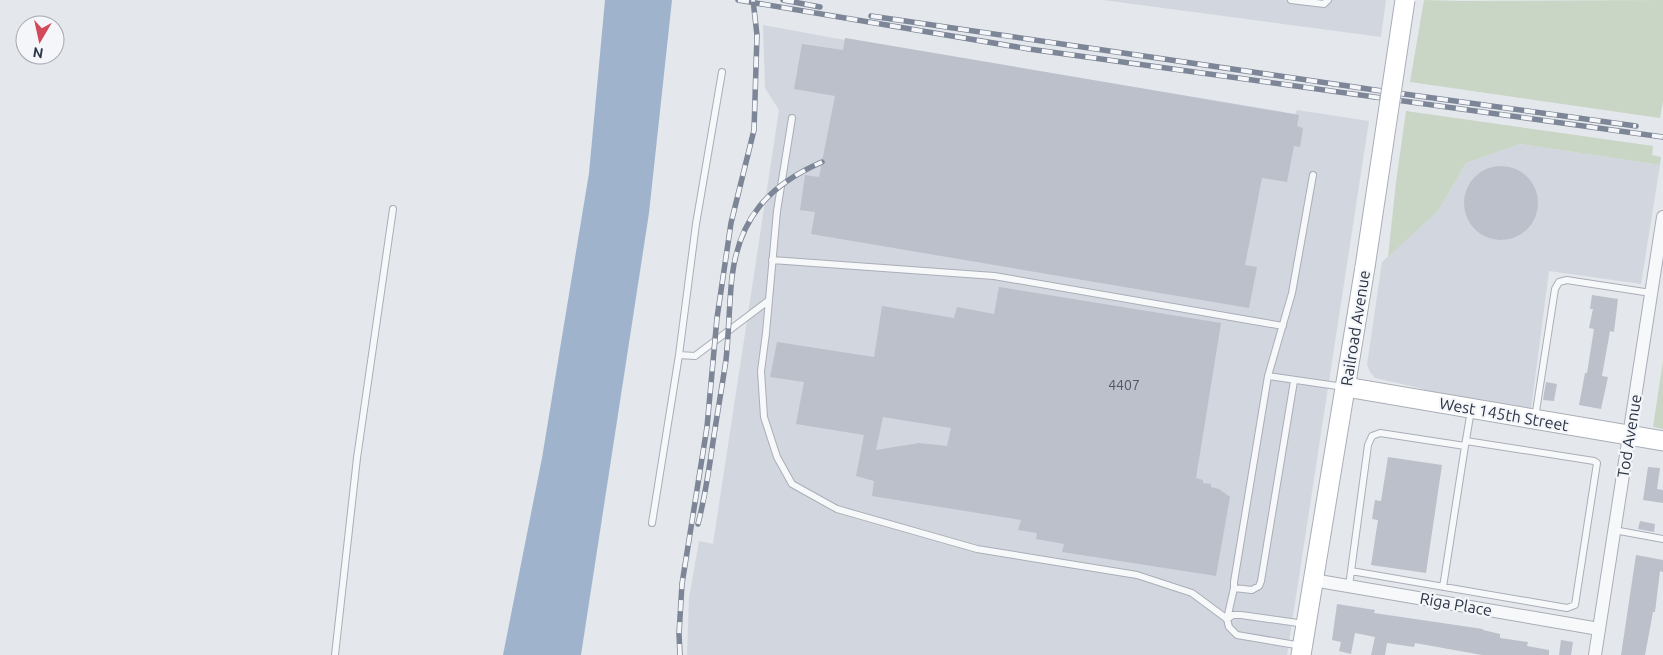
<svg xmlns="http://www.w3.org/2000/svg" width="1663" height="655" font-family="Ubuntu,sans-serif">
<rect width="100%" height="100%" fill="#e4e7ec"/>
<path fill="#d2d6de" d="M1103 0H1386L1381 37Z
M763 25 845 40V38L1295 114 1297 110 1369 121 1287 655H687L689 598 699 541 713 544 779 110 765 88Z
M1520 144 1660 165 1641 284 1549 271 1531 409 1442 395 1419 388 1375 378 1370 372 1367 365 1382 262 1438 211 1466 163Z"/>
<path fill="#c9d6c5" d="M1424 0 1462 1 1663 0V101L1660 118 1410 82Z
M1406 111 1653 146 1652 155 1661 157 1660 165 1520 144 1466 163 1438 211 1388 257 1396 182Z
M1663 361V429L1653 427Z"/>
<path fill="#9fb4cc" d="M605 0H672L649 213 581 655H503L542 458 589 173Z"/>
<path fill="#bbc0ca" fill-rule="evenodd" d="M845 38 1299 115 1297 126 1303 128 1300 147 1294 146 1287 182 1262 178 1245 265 1257 267 1249 308 811 234 815 212 800 210 805 175 819 177 835 96 794 89 802 44 843 50Z
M1464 203a37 37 0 1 1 74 0a37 37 0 1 1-74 0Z
M999 287 1221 323 1196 478 1203 480V483L1211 484V487L1219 489 1230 497 1216 576 1062 552 1064 544 1036 539 1037 533 1018 530 1021 520 872 496 874 481 856 476 864 435 796 424 804 382 770 377 777 342 874 357 882 306 954 318 957 307 994 314ZM883 417 951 428 947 446 919 443 876 450Z
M1592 295 1618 299 1614 332 1610 331 1602 376 1608 377 1601 409 1579 405 1585 373H1587L1594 329 1589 328 1593 309H1590Z
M1546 382 1557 384 1554 401 1543 400Z
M1388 457 1442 465 1426 573 1371 565 1378 520 1372 519 1375 500 1381 501Z
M1648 467 1660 468 1657 489 1663 490V503L1643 500Z
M1640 521 1655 524 1654 532 1638 529Z
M1636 555 1663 560V572L1660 571 1655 612H1653L1645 655H1621Z
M1337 604 1375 610 1374 613 1483 629V630L1500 634V638L1528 642 1527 646 1549 650V655H1482L1415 643 1414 647 1387 643 1385 655H1371L1375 637 1355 633 1351 654 1339 651 1341 642 1332 640Z
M1561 640 1573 642 1571 655H1559Z"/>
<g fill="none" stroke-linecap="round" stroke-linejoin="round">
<defs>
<path id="lane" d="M1291 0 1324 4 1328 0
M792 118 777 211 766 333 761 371 764 417 777 457 792 484 837 509 977 549 1137 575 1192 593 1227 619 1234 588V582L1268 376 1344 387
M772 260 994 276 1283 326
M679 355 696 224 722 72
M1268 376 1292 293 1313 175
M1535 418 1555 289 1559 282 1567 280 1573 281 1651 293
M652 523 679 355 695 356 768 301
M1614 530 1663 539
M1351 571 1567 608 1575 605 1597 463 1594 461 1466 441
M1349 586 1368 445 1372 436 1380 433 1465 446 1471 410
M1443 587 1465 446
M1234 588 1252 590 1259 586 1261 581 1294 381
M1302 646 1237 635 1229 627 1227 619 1233 615H1241L1305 624
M335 655 357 458 393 209"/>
<path id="street" d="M1313 580 1599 629
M1595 655 1663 217"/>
<path id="secondary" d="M1346 387 1663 441
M1301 655 1365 267"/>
</defs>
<use href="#lane" stroke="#a9aeb7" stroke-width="8"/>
<use href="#street" stroke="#a9aeb7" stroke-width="14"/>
<use href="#secondary" stroke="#a9aeb7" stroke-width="21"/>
<use href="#lane" stroke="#f7f8fa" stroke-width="6"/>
<use href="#street" stroke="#f7f8fa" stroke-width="12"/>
<use href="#secondary" stroke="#fff" stroke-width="19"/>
<defs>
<path id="rail" d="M738 0 1029 49 1663 137
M783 0 820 7
M871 16 1375 90 1636 126
M698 524C705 497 709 470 713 442 717 415 722 387 726 360 729 332 729 304 732 277 739 218 769 185 822 162
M680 655 679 634 682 584 707 427 717 318 731 223 754 130 757 35 753 0"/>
</defs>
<use href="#rail" stroke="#7d8696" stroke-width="5.5"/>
<use href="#rail" stroke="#f4f6f9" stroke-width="4" stroke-dasharray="11" stroke-linecap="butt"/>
<defs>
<path id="secondary-bridge" d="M1365 267 1405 0"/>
</defs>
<use href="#secondary-bridge" stroke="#a9aeb7" stroke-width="21" stroke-linecap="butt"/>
<use href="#secondary-bridge" stroke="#fff" stroke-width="19"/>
</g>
<g text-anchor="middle" stroke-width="4.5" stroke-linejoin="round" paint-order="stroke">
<g font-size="14" fill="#4f5766">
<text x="1124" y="390">4407</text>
</g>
<g font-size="16" fill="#2b3445" stroke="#f4f6f9">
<text transform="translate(1355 328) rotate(-81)" y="6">Railroad Avenue</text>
<text transform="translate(1504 414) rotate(10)" y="6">West 145th Street</text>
<text transform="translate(1629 436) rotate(-81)" y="6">Tod Avenue</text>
<text transform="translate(1456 604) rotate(10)" y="6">Riga Place</text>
</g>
</g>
<g transform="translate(40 40) rotate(189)"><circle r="24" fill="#f4f6f9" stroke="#a4a8b1"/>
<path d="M0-4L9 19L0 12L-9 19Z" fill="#d1495b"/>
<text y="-8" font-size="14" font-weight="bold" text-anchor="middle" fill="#2b3445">N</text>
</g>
</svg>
